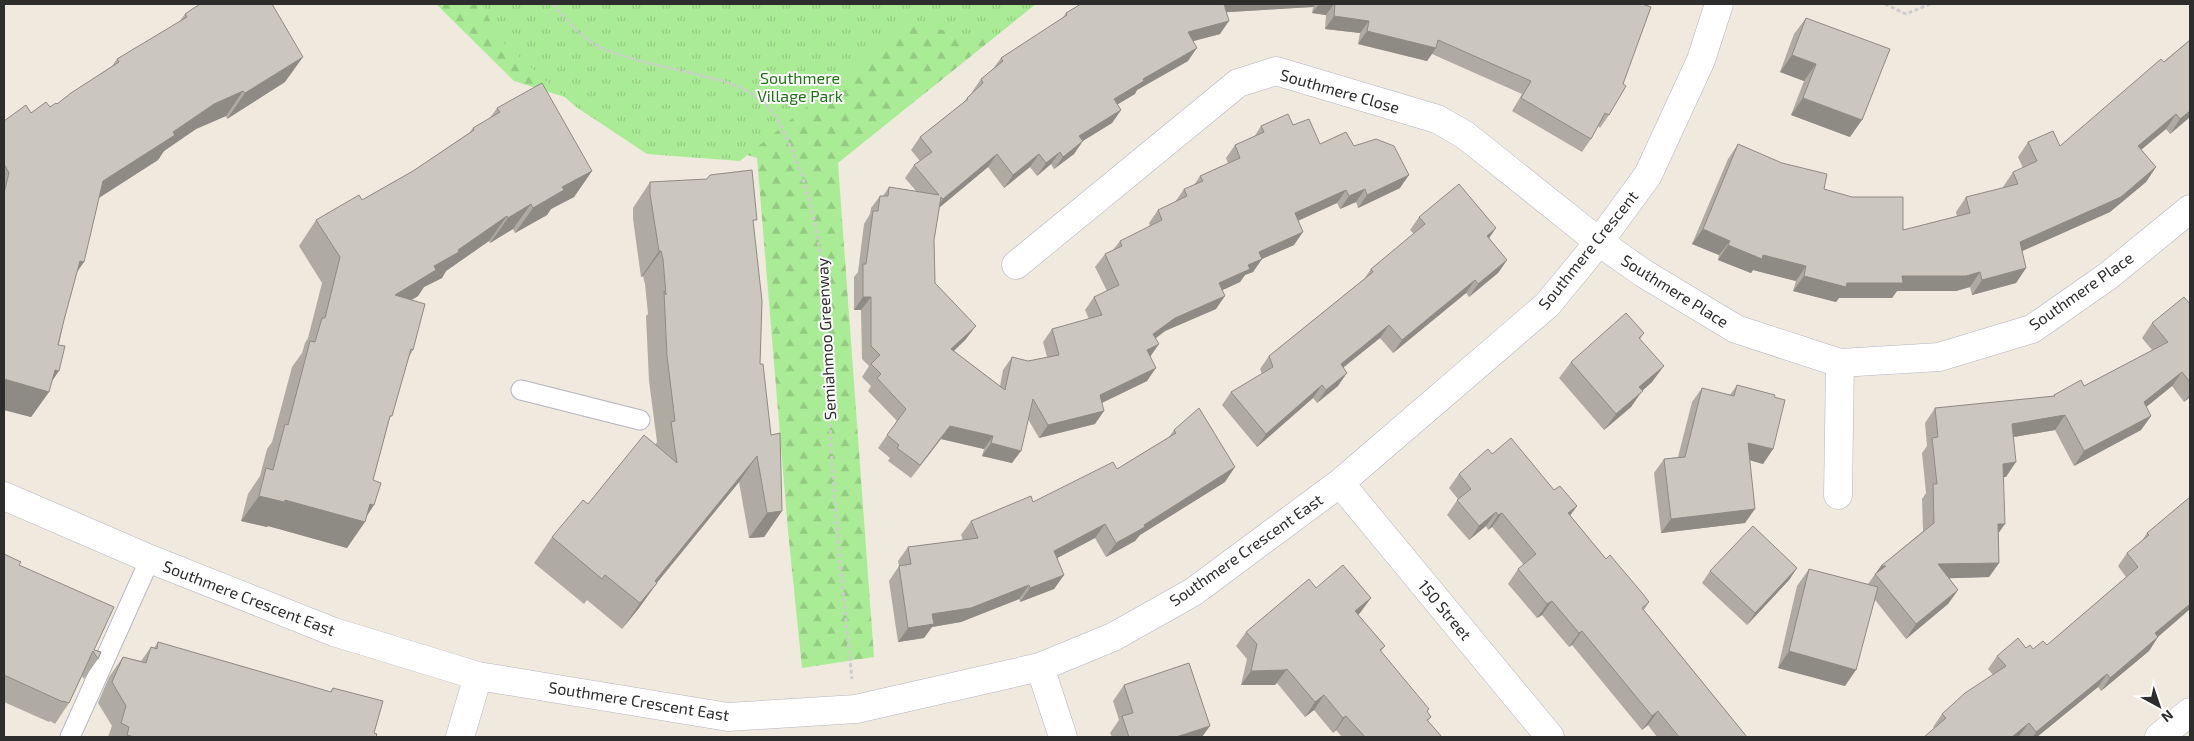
<svg xmlns="http://www.w3.org/2000/svg" width="2194" height="741" font-family="'Exo 2',sans-serif">
<defs>
<pattern id="forest-firs" width="22" height="20" patternUnits="userSpaceOnUse" patternTransform="scale(1.25)"><rect width="22" height="20" fill="#aaec95"/><path d="M5 1l3.5 6h-7zM16 11l3.5 6h-7z" fill="#93cb81"/></pattern>
<pattern id="park-tufts" width="24" height="20" patternUnits="userSpaceOnUse" patternTransform="scale(1.25)"><rect width="24" height="20" fill="#aaec95"/><path d="M3 7l-1-3M5 7V3M7 7l1-3M15 17l-1-3M17 17v-4M19 17l1-3" fill="none" stroke="#93cb81"/></pattern>
</defs>
<rect width="100%" height="100%" fill="#f0eade"/>
<path fill="url(#forest-firs)" d="M436 4H1036L838 163 874 657 802 668 788 531 757 158 514 81Z"/>
<path fill="url(#park-tufts)" d="M482 4H1034L992 39 909 24 740 161 647 154 576 107 498 38Z"/>
<g fill="none" stroke-linecap="round" stroke-linejoin="round">
<defs>
<path id="service" d="M521 390 640 420
M70 737 150 559"/>
<path id="minor" d="M1016 265 1238 83 1276 71 1437 119 1465 135 1599 242 1643 273 1736 329 1840 363 1939 357 2032 329 2108 276 2190 209
M1340 483 1550 737
M1838 495 1840 363
M4 496 150 559 334 632 478 676 728 717 856 709 1040 667 1113 637 1193 592 1340 483 1547 305 1599 242 1648 175 1701 60 1719 4
M1040 667 1063 737
M460 737 478 676"/>
<path id="tertiary" d="M2159 737 2190 712"/>
</defs>
<use href="#service" stroke="#b2b3c2" stroke-width="21"/>
<use href="#minor" stroke="#b2b3c2" stroke-width="29"/>
<use href="#tertiary" stroke="#b2b3c2" stroke-width="29"/>
<path stroke="#cdcdcd" stroke-width="3" stroke-dasharray="4 2.5" stroke-linecap="butt" d="M553 4C565 18 576 32 591 42 615 58 673 68 703 76 724 81 746 87 763 102 777 113 784 132 791 148 837 252 824 366 833 476 838 544 845 612 852 679
M1885 4 1906 14 1930 4"/>
<use href="#service" stroke="#fff" stroke-width="19"/>
<use href="#minor" stroke="#fff" stroke-width="28"/>
<use href="#tertiary" stroke="#fff" stroke-width="28"/>
</g>
<path fill="#afaba3" d="M1081 4H1642L1609 115 1600 128 1598 126 1591 139 1582 152 1512 111 1522 94 1432 54 1427 61 1358 44 1360 33 1325 29 1326 15 1312 13 1313 7 1226 12 1220 34 1193 41 1188 61 1137 90 1135 94 1117 104 1121 110 1112 123 1082 141 1074 154 1054 169 1051 164 1037 176 1030 167 1004 188 988 167 939 208 934 240 935 283 966 339 954 351 1000 386 1003 370 1012 357 1028 361 1047 357 1043 342 1052 329 1089 319 1085 310 1094 297 1107 291 1095 267 1105 254 1113 250 1120 241 1150 226 1149 223 1158 210 1175 202 1184 189 1194 185 1200 176 1228 163 1226 158 1235 145 1254 137 1261 126 1293 125 1320 144 1354 146 1400 188 1358 208 1356 202 1340 209 1337 203 1298 221 1294 245 1262 259 1253 272 1245 275 1240 282 1222 290 1216 309 1165 331 1155 339 1150 357 1147 381 1102 403 1095 424 1039 438 1028 419 1012 463 982 456 984 449 941 439 911 478 888 461 890 458 878 448 897 421 868 391 871 386 862 377 869 366 862 359 861 310H854V277L858 272 864 224 870 214 871 208 880 196H883L889 187 916 191 905 178 914 165 920 161 911 150 920 137 963 103 967 98 972 93V92L981 79 992 70 1001 58 1062 19 1066 13Z
M185 14 285 82 227 119 226 116 196 129 164 151 158 160 99 198 77 272 64 320 49 392 31 417 4 410V121L57 104 112 66 117 59 179 22Z
M1806 18 1850 137 1791 115 1804 81 1780 72 1794 34Z
M2190 40V117L2170 134 2166 129 2141 149 2156 167 2146 182 2110 212 2022 251 2026 268 2016 283 1972 295 1970 287 1956 291H1897L1892 298H1839L1836 302 1793 291 1796 281 1753 270 1751 273 1718 260 1719 255 1692 244 1728 159 1738 144 1903 230 1957 217 1956 212 1966 197 2003 188V187L2013 172 2023 168 2018 157 2028 142 2060 146Z
M497 108 592 171 574 197 551 209 547 215 515 233 513 229 490 243 489 241 446 271 442 278 424 287 418 296 411 300 413 350 409 357 389 421 373 480 367 516 347 548 268 526 267 527 241 521 248 494 260 476 267 449 272 442 292 367 302 353 305 343 308 338 322 283 299 246 316 220 362 200 413 171 469 133 473 128 490 118Z
M650 182 753 225 760 364 782 511 764 537 749 538 739 482 657 583 639 608 622 629 587 600 584 604 534 563 552 537 588 504 655 445 657 442 649 381 646 316 648 314 645 284 643 276 641 277 633 219V208Z
M1419 217 1496 228 1489 238 1507 260 1498 273 1469 297 1466 293 1393 353 1380 338 1343 368 1338 386 1317 403 1313 398 1257 447 1222 405 1231 392 1262 374 1260 369 1269 356 1364 279 1371 269 1414 234 1410 230Z
M2190 304V397L2184 402 2172 386 2146 407 2151 416 2141 430 2074 466 2055 430 2014 437 2006 477H2004L1999 533V563L1989 577 1949 578 1958 590 1948 604 1906 639 1875 600 1845 686 1778 668 1797 586 1809 569 1868 584 1881 566 1923 531 1922 499 1926 493 1922 453 1927 446 1925 423 1935 408 2053 396 2054 395 2084 386 2152 350 2142 338 2152 323Z
M1644 333 1640 339 1652 382 1642 391 1631 407 1604 430 1559 378 1571 362Z
M1737 385 1774 397 1773 449 1763 464 1750 460 1745 523 1661 533 1654 473 1664 459 1678 457 1692 402 1702 388 1730 395Z
M1174 430 1225 482 1140 535 1135 541 1106 557 1095 538 1057 558 1064 575 1054 589 1020 602 1019 599 961 622 932 627 924 638 898 642 889 581 899 566 898 561 908 547 963 540 961 535 971 521 1033 502 1117 469 1169 437Z
M1492 454 1554 490 1577 506 1570 515 1606 559 1649 602 1644 610 1747 737H1657L1648 725 1642 730 1572 645 1569 647 1542 615 1537 618 1508 584 1518 569 1524 565 1492 527 1488 530 1486 526 1469 540 1447 515 1458 499 1449 488 1459 474Z
M2190 497V609L2158 637 2149 651 2101 691 2098 687 2037 737H2020L2019 736 1934 728 1933 727 1942 714 1993 675 1988 669 1997 656 2026 648 2033 649 2047 645 2126 577 2118 566 2127 553 2141 542 2147 533Z
M4 554 19 565 94 650 98 659 84 679 82 676 69 703 55 724 50 721 49 722 4 702Z
M1797 568 1789 580 1747 625 1702 583 1710 571Z
M1316 588 1371 598 1358 615 1385 646 1381 651 1431 717 1428 721 1442 737H1342L1336 730 1333 733 1314 710 1305 717 1277 683 1275 685H1241L1247 659 1236 646 1246 632Z
M158 642 330 692 333 688 374 733 376 737H108L112 726 98 703 109 677 123 657 141 661 151 647 154 648Z
M1124 685 1202 737H1112L1110 733 1119 720 1113 701Z"/>
<path fill="#8e8b85" d="M1220 4H1315L1313 7 1214 13Z
M1319 4H1334L1326 15 1312 13Z
M1334 16 1369 21 1360 33 1325 29Z
M1229 21 1220 34 1179 45 1188 32Z
M1367 31 1436 48 1427 61 1358 44Z
M1197 48 1188 61 1137 90 1135 94 1105 112 1114 99 1143 79Z
M1792 55 1816 64 1804 81 1780 72Z
M303 57 285 82 227 119 245 93Z
M243 91 226 116 196 129 164 151 158 160 86 206 103 181 214 104Z
M1803 98 1862 120 1850 137 1791 115Z
M1121 110 1112 123 1070 149 1079 136Z
M2190 111V117L2170 134 2180 119Z
M2176 114 2166 129 2128 161 2138 146Z
M1083 141 1074 154 1054 169 1063 157Z
M1060 152 1051 164 1037 176 1046 163Z
M997 154 988 167 934 212 943 199Z
M1039 154 1030 167 1004 188 1013 175Z
M2156 167 2146 182 2110 212 2009 257 2020 242Z
M592 171 574 197 551 209 547 215 515 233 533 208 562 187Z
M1409 175 1400 188 1358 208 1367 195Z
M1365 189 1356 202 1340 209 1349 196Z
M1346 190 1337 203 1286 226 1295 213Z
M531 204 513 229 490 243 508 218Z
M507 216 489 241 446 271 442 278 424 287 418 296 378 321 395 295 434 266Z
M1496 228 1487 241V236Z
M1703 229 1730 241 1719 255 1692 244Z
M1303 232 1294 245 1262 259 1253 272 1245 275 1240 282 1210 296 1219 283 1259 252Z
M1728 245 1806 266 1796 281 1753 270 1751 273 1718 260Z
M659 251H661L643 276 641 277Z
M1507 260 1498 273 1469 297 1478 284Z
M80 261 84 262 66 288Z
M2026 268 2016 283 1972 295 1982 280Z
M1980 272 1970 287 1956 291H1897L1892 298H1839L1836 302 1793 291 1804 276 1847 283 1902 276Z
M1475 280 1466 293 1393 353 1402 340Z
M1225 296 1216 309 1165 331 1144 347 1153 334 1175 318Z
M863 297H871L861 310H854Z
M1389 325 1380 338 1331 377 1341 364Z
M976 326 966 339 942 362 951 349Z
M1159 344 1150 357 1147 350Z
M1664 366 1652 382 1642 391 1631 407 1604 430 1616 414 1639 387Z
M1156 368 1147 381 1091 408 1100 395Z
M55 370 59 371 45 391 49 392 31 417 4 410V379Z
M2182 372 2172 386 2134 417 2144 402Z
M1347 373 1338 386 1317 403 1326 390Z
M1322 385 1313 398 1257 447 1266 434Z
M2190 394V397L2184 402Z
M1104 411 1095 424 1039 438 1048 425Z
M2065 415 2055 430 2002 439 2012 424Z
M2151 416 2141 430 2074 466 2084 451Z
M950 426 993 436 984 449 941 439 911 478Z
M991 443 1021 451 1012 463 982 456Z
M1748 443 1773 449 1763 464 1738 457Z
M757 456 739 482 640 603 655 581Z
M2016 462 2006 477 1993 478 2003 464Z
M1235 467 1225 482 1140 535 1135 541 1106 557 1116 543Z
M259 496 285 500 370 504 374 505 363 522H365L347 548 268 526 267 527 241 521Z
M1577 506 1567 520 1568 513Z
M1755 509 1745 523 1661 533 1671 519Z
M782 511 764 537 749 538 767 513Z
M1496 512 1486 526 1469 540 1479 526Z
M1502 513 1492 527 1488 530 1498 515Z
M1105 524 1095 538 1044 565 1054 551Z
M1998 524H2005L1995 538Z
M1999 563 1989 577 1928 579 1938 564Z
M1881 566H1886L1875 574 1871 580Z
M1797 568 1789 580 1747 625 1755 613Z
M1064 575 1054 589 1020 602 1030 588Z
M657 583 639 608 622 629 640 603Z
M1029 585 1019 599 961 622 932 627 924 638 898 642 908 628 932 614Z
M1958 590 1948 604 1906 639 1916 624Z
M1371 598 1360 613 1345 626 1355 611Z
M1552 601 1542 615 1537 618 1547 604Z
M2190 604V609L2146 647 2155 633Z
M1582 631 1572 645 1569 647 1579 633Z
M2158 637 2149 651 2101 691 2110 678Z
M1789 651 1856 670 1845 686 1778 668Z
M1287 669 1275 685H1241L1251 671Z
M2107 674 2098 687 2037 737H2033L2036 732Z
M1324 695 1314 710 1305 717 1315 702Z
M1658 711 1648 725 1642 730 1652 716Z
M1346 716 1336 730 1333 733 1343 718Z
M2029 723 2019 736 2018 737H2012Z
M1210 726 1202 737H1176Z"/>
<path fill="#cbc7be" stroke="#8e8b85" d="M200 4H272L303 57 245 93 243 91 214 104 173 132 175 135 103 181 84 262 80 261 64 320 58 345 65 346 59 371 55 370 49 392 4 379V193L9 173 4 164V121L26 105 31 113 46 102 50 107 56 103 57 104 71 93 119 62 117 59 187 17 185 14Z
M1081 4H1224L1229 21 1188 32 1197 48 1143 79 1144 81 1114 99 1121 110 1079 136 1083 141 1063 157 1060 152 1046 163 1039 154 1013 175 997 154 943 199 941 197 934 240 935 283 976 326 951 349 1005 390 1012 357 1028 361 1059 355 1052 329 1102 315 1094 297 1119 285 1105 254 1122 246 1120 241 1162 220 1158 210 1187 196 1184 189 1203 181 1200 176 1240 158 1235 145 1264 132 1261 126 1288 114 1293 125 1309 119 1320 144 1346 132 1354 146 1376 139 1394 146 1409 175 1367 195 1365 189 1349 196 1346 190 1295 213 1303 232 1259 252 1262 259 1248 265 1250 269 1219 283 1225 296 1175 318 1153 334 1159 344 1147 350 1156 368 1100 395 1104 411 1048 425 1033 399 1021 451 991 443 993 436 950 426 920 465 897 448 899 445 887 435 906 409 877 378 881 374 871 364 880 355 871 346V297H863V264H866L873 211H878L880 196H888L889 187 939 195 914 165 932 152 920 137 968 99 967 98 983 83 981 79 1003 61 1001 58 1067 15 1066 13Z
M1335 4H1642L1651 7 1623 84 1626 86 1609 115 1605 113 1591 139 1521 98 1531 81 1438 40 1436 48 1367 31 1369 21 1334 16Z
M1806 18 1890 49 1862 120 1803 98 1816 64 1792 55Z
M2190 40V111L2180 119 2176 114 2138 146 2156 167 2121 197 2020 242 2026 268 1982 280 1980 272 1966 276H1902L1903 283H1847L1846 287 1804 276 1806 266 1763 255 1762 259 1728 245 1730 241 1703 229 1738 144 1782 163 1827 174 1824 189 1852 197H1903V230L1970 213 1966 197 2018 184 2013 172 2037 161 2028 142 2053 131 2060 146 2161 59 2164 62Z
M542 83 592 171 562 187 564 190 533 208 531 204 508 218 507 216 458 250 459 252 434 266 436 270 395 295 425 304 413 350 411 349 392 416H390L373 480 381 483 374 505 370 504 365 522 285 500 284 502 259 496 266 468 273 470 285 424 288 425 310 341 315 342 322 318H325L340 257 316 220 359 195 362 200 413 171 474 130 473 128 500 112 497 108Z
M752 170 757 220H753L762 301 760 364H763L771 435 780 433 782 511 767 513 757 456 655 581 657 583 640 603 605 575 602 579 552 537 583 500 588 504 644 435 677 463 671 422 675 421 667 356 664 291 666 295 663 259 661 251H659L650 194V182L707 179 710 175Z
M1459 184 1496 228 1487 236 1507 260 1478 284 1475 280 1402 340 1389 325 1341 364 1347 373 1326 390 1322 385 1266 434 1231 392 1273 367 1269 356 1373 272 1371 269 1425 224 1419 217Z
M2184 297 2190 304V382L2182 372 2144 402 2151 416 2084 451 2065 415 2012 424 2016 462 2003 464 2005 524H1998L1999 563 1938 564 1958 590 1916 624 1875 574 1886 566H1881L1934 523 1933 484H1937L1932 438 1938 437 1935 408 2055 396 2054 395 2081 380 2084 386 2168 342 2152 323Z
M1626 313 1644 333 1639 338 1664 366 1639 387 1643 391 1616 414 1571 362Z
M1737 385 1775 395 1774 397 1785 400 1773 449 1748 443 1755 509 1671 519 1664 459 1685 457 1702 388 1734 396Z
M1199 408 1235 467 1144 525 1145 527 1116 543 1105 524 1054 551 1064 575 1030 588 1029 585 971 608 932 614 934 624 908 628 899 566 911 564 908 547 978 538 971 521 1031 496 1033 502 1113 462 1117 469 1176 433 1174 430Z
M1511 438 1554 490 1560 486 1577 506 1568 513 1606 559 1610 555 1643 594 1649 602 1642 608 1747 737H1679L1658 711 1652 716 1582 631 1579 633 1552 601 1547 604 1518 569 1536 554 1502 513 1498 515 1496 512 1479 526 1457 500 1471 489 1459 474 1488 449 1492 454Z
M2190 497V604L2155 633 2158 637 2110 678 2107 674 2036 732 2029 723 2012 737H1924L1946 718 1942 714 1965 693 2006 666 1997 656 2018 638 2026 648 2030 645 2033 649 2043 641 2047 645 2138 567 2127 553 2149 535 2147 533Z
M1753 526 1797 568 1755 613 1710 571Z
M4 554 21 562 19 565 114 607 94 650 101 652 98 659 93 651 69 703 63 701V702L4 675Z
M1343 565 1371 598 1355 611 1385 646 1380 650 1429 709 1427 711 1431 717 1427 720 1442 737H1365L1346 716 1343 718 1324 695 1315 702 1287 669 1285 670 1251 671 1257 644 1246 632 1309 579 1316 588Z
M1809 569 1878 587 1856 670 1789 651Z
M158 642 331 692 333 688 383 701 374 733 377 734 376 737H134L127 735 129 727 121 723 126 706 112 682 123 657 146 663 151 647 157 649Z
M1189 663 1210 726 1176 737H1129L1122 716 1133 713 1124 685Z"/>
<g text-anchor="middle" stroke-width="4" stroke-linejoin="round" paint-order="stroke">
<g font-size="16" fill="#1d7513" stroke="#fff">
<text x="800" y="84">Southmere<tspan x="800" dy="18">Village Park</tspan></text>
</g>
<g font-size="16" fill="#2d2d2d" stroke="#fff">
<text transform="translate(1340 91) rotate(16)" y="6">Southmere Close</text>
<text transform="translate(1588 250) rotate(-51)" y="6">Southmere Crescent</text>
<text transform="translate(1675 291) rotate(32)" y="6">Southmere Place</text>
<text transform="translate(2081 291) rotate(-35)" y="6">Southmere Place</text>
<text transform="translate(826 339) rotate(-93)" y="6">Semiahmoo Greenway</text>
<text transform="translate(1246 550) rotate(-35)" y="6">Southmere Crescent East</text>
<text transform="translate(249 598) rotate(21)" y="6">Southmere Crescent East</text>
<text transform="translate(1445 610) rotate(50)" y="6">150 Street</text>
<text transform="translate(639 701) rotate(9)" y="6">Southmere Crescent East</text>
</g>
</g>
<rect width="2194" height="741" fill="none" stroke="#2d2d2d" stroke-width="10"/>
<g transform="translate(2159 706) rotate(140)" stroke="#ffffff" stroke-width="4" paint-order="stroke">
<path d="M0-4L9 19L0 12L-9 19Z" fill="#2d2d2d"/>
<text y="-8" font-size="14" font-weight="bold" text-anchor="middle" fill="#2d2d2d">N</text>
</g>
</svg>
